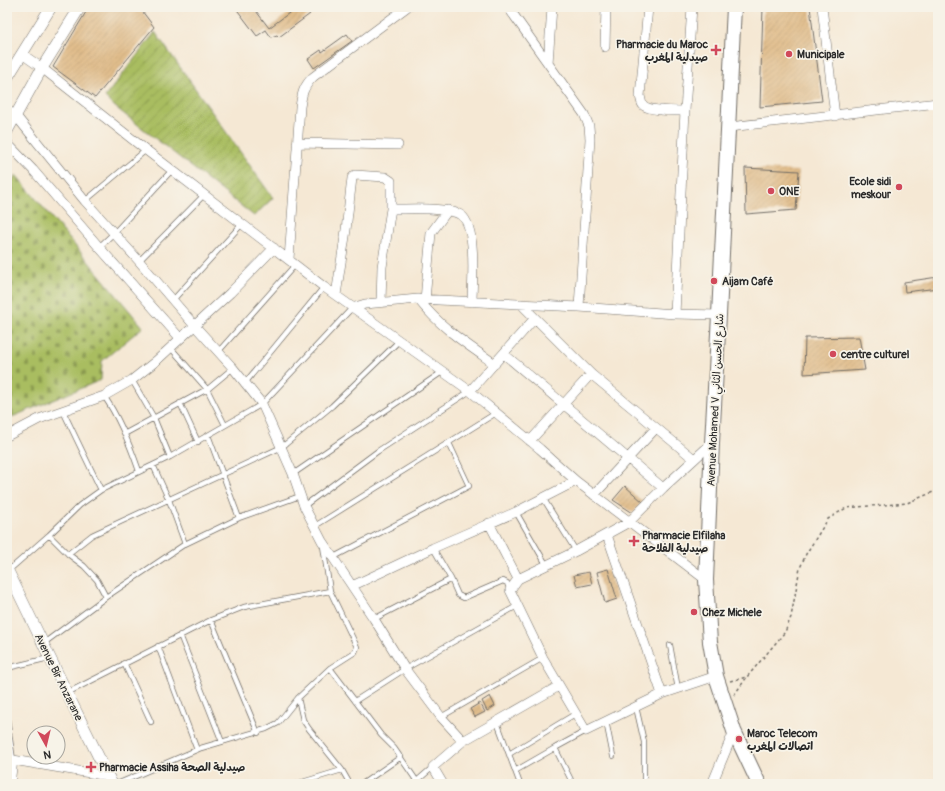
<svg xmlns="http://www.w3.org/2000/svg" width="945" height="791" font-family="Pangolin,'Playpen Sans Arabic',sans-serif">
<defs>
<pattern id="cemetery-stones" width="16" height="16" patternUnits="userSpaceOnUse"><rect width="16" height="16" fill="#a9bd61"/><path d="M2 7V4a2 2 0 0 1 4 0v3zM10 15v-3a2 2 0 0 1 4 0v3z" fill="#8a9a50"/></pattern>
<pattern id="garden-furrows" width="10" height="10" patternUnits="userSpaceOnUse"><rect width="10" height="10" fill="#a9bd61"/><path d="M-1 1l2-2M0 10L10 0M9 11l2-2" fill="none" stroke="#8a9a50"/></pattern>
<pattern id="building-hatch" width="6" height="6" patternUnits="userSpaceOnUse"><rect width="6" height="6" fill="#e1bd8c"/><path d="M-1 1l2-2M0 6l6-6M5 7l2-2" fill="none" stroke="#c1a379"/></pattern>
</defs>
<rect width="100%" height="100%" fill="#f7f3e8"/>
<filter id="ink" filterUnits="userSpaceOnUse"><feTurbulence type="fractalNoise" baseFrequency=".025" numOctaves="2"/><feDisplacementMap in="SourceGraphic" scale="8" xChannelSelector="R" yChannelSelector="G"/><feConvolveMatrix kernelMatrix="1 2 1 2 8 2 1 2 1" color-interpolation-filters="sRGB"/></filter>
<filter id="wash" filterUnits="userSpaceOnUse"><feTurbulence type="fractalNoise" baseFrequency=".012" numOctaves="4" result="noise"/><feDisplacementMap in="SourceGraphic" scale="16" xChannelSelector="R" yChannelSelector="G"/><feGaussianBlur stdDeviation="0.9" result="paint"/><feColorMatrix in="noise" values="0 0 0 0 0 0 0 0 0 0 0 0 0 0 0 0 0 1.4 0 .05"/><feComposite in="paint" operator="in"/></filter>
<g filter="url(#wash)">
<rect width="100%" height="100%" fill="#f5e8d4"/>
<path fill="url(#cemetery-stones)" stroke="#6a7446" d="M16 175 143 327 102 361 101 380 7 419V190Z"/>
<path fill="url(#garden-furrows)" stroke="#6a7446" d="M155 32 273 198 254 216 114 106 105 97Z"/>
<g id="blocks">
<path fill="url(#building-hatch)" d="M89 7H139L154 27 95 98 53 67Z
M235 7H253L269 28 297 7H305L310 14 279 37 277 35 271 37 266 30 257 36Z
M763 7H810L822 101 760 107Z
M347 34 352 41 314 68 308 59 321 50 322 52Z
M745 168 799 171 796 210 746 214Z
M938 277V288L905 292 904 282Z
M859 337 865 370 804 374 805 338Z
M625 486 643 502 633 513 613 500Z
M608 569 617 599 605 603 597 572Z
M589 572 592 584 577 587 574 575Z
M490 696 495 706 487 711 482 701Z
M480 703 485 712 475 717 470 709Z"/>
</g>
</g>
<g filter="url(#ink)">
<use href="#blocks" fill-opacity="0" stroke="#726d66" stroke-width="1"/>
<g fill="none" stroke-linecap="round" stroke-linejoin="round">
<defs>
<path id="service" d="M85 201 146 150
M99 247 114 233 172 170
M139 261 204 195
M173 300 242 224
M170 347 207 389 225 425
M218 352 295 265
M132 380 154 418 170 457
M245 383 324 287
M104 396C120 419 130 445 139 471
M180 403 198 442
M63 411 101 490
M126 433 209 388 233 368
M208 435 239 518
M153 465 169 500 185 544
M293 474 442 372
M543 498 576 551
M304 506 378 451 470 391
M516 512 547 566
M315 526 496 413
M49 535 68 554 84 566 97 580 106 597
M323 546 330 591 357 647 355 652 330 668
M433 548 451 579 458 595 464 598 466 597 503 581 507 583 510 590
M68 554 92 535 282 447 332 406 399 341
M332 558 469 486 449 443
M8 571 49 535 80 505 101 490 170 457 262 404 352 308
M374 619 451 579
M211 620 258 733
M180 635 222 742
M44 643 106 597 185 544 239 518 300 496
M670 645 678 689
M158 646 197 750
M124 663 151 722
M7 668 49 658
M67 693 211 620 244 607 330 591
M355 701 405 669 517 606
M636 707 644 742V784
M441 717 543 658
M7 719 13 760H7
M606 721 613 756
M497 722 520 784
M509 754 575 714
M515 771 555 748
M571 780 555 748 586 731
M117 784 201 748 266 729 278 723 298 698
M296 784 342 770
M350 784 342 770 309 729 303 720 298 698 330 668 381 735 394 748 416 780H418L433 767
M362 784 401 757"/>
<path id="minor" d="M508 7 584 114 589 126 590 139 579 307
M648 7 640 96C641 99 641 103 643 105 648 111 677 111 685 111
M822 7 835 116
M605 47 606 7
M22 54 42 68 146 150 324 287 470 391 540 449 576 481 706 580
M548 63 552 7
M7 110 16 116 85 201 139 261 194 325 233 368 262 404 293 474 304 506 322 541 352 586 433 548 516 512 576 481
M729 127 938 103
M7 143 33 170 99 247 180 338
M297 143 398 145
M289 259 300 107C302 94 303 87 313 77L407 7
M336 295 346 230 352 178 355 175 385 177 391 181V209
M418 299C441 328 465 343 495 364
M425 300 431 233 448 210
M381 302 382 267 390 215 391 209H395C412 209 445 207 459 214 478 222 472 284 472 302
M521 304 591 374 694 459
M352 308 365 304 418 299 579 307 675 314 719 315
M675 314 685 111 692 7
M504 354 663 488
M470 391 535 318
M7 436 39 419 104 396 132 380 156 361 230 293 274 248
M530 441 591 374
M712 443 663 488 629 522 576 551 518 579 510 590 543 658 586 731 662 694 716 676
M594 495 656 428
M489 523 518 579
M607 535 662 694
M352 586 374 619 405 669 441 717 463 741
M10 784 13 760 108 776
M443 784 433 767 463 741 559 686
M712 784 734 731"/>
<path id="tertiary" d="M7 78 51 7
M7 131 42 68 80 7
M7 569 67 693 112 784"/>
<path id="primary" d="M734 7 719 315 712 443 706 580 710 642 716 676 734 731 759 784"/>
</defs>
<use href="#service" stroke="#726d66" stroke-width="6"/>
<use href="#minor" stroke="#726d66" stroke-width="10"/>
<use href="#tertiary" stroke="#726d66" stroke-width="12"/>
<use href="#primary" stroke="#726d66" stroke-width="16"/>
<path stroke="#726d66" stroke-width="1.5" stroke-dasharray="3 3" stroke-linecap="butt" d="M730 681 747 677 785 632 791 617 800 568 806 554 828 519 846 508 907 503 938 490
M734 695 747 677"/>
<use href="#service" stroke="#fff" stroke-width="4.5"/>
<use href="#minor" stroke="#fff" stroke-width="9"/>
<use href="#tertiary" stroke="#fff" stroke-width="11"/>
<use href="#primary" stroke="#fff" stroke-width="14"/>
</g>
</g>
<g fill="#d1495b" stroke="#f7f3e8" stroke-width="1.5">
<path d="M714 44h4v4h4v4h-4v4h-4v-4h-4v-4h4z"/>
<circle cx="789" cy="54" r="4"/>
<circle cx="899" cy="187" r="4"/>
<circle cx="771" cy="191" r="4"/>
<circle cx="714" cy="281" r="4"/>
<circle cx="833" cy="354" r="4"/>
<path d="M632 535h4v4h4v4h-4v4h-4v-4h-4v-4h4z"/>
<circle cx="694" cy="612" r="4"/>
<circle cx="739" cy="739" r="4"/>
<path d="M89 761h4v4h4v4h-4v4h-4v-4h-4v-4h4z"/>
</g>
<g text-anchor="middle" stroke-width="3.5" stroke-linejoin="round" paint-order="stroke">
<g font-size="11" font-weight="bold" fill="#2b2b2b" stroke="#f7f3e8" text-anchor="start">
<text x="708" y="48" text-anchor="end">Pharmacie du Maroc<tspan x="708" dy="13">صيدلية المغرب</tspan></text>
<text x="797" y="58">Municipale</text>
<text x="891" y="185" text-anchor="end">Ecole sidi<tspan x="891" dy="13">meskour</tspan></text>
<text x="779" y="195">ONE</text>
<text x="722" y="285">Aijam Café</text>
<text x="841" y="358">centre culturel</text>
<text x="642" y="539">Pharmacie Elfilaha<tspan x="642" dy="13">صيدلية الفلاحة</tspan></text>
<text x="702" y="616">Chez Michele</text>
<text x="747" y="737">Maroc Telecom<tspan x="747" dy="13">اتصالات المغرب</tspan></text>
<text x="99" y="771">Pharmacie Assiha صيدلية الصحة</text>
</g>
<g font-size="11" fill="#2b2b2b" stroke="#f7f3e8">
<text transform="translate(715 400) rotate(-87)" y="4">Avenue Mohamed V شارع الحسن الثاني</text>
<text transform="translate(59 677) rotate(64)" y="4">Avenue Bir Anzarane</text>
</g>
</g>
<rect width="945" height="791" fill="none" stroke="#f7f3e8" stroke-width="24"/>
<g transform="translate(46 745) rotate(172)"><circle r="19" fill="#f7f3e8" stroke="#a5a39c"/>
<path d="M0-3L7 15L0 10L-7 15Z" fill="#d1495b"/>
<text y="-6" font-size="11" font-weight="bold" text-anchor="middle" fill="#2b2b2b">N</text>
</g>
</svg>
